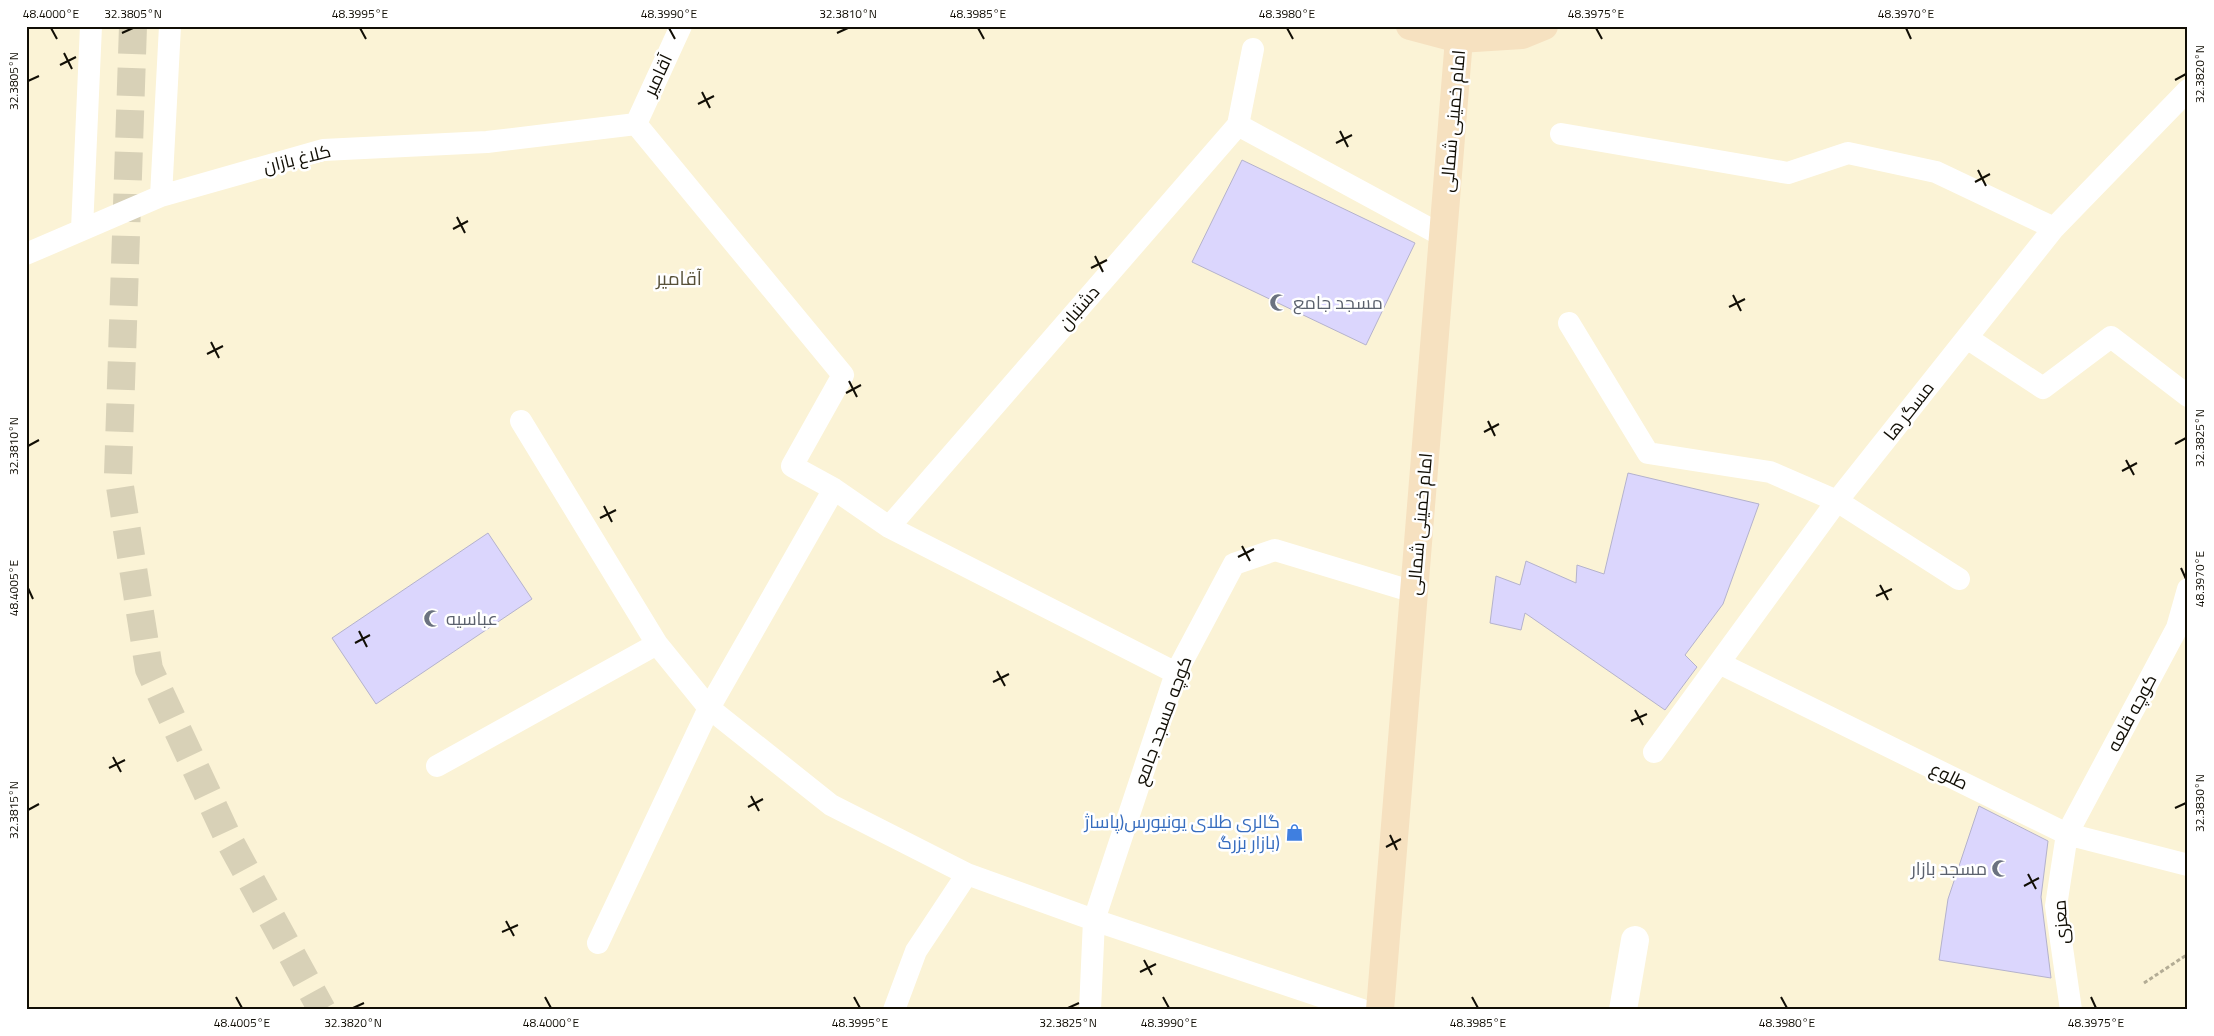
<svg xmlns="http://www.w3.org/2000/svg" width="2214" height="1036" font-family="'Titillium Web',Cairo,sans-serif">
<rect width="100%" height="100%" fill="#fbf3d6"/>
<path fill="#dbd6fd" stroke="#b4b2cc" d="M1242 160 1415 243 1366 345 1192 262Z
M1628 473 1759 504 1723 604 1685 655 1697 667 1665 710 1525 613 1521 630 1490 623 1496 576 1520 585 1526 561 1576 583 1577 565 1604 574Z
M488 533 532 599 376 704 332 638Z
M1979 806 2048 841 2041 897 2051 978 1939 960 1948 899Z"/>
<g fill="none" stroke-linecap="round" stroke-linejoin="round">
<path stroke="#d8d1b7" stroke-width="28" stroke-dasharray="28 14" stroke-linecap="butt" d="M133 26 118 474 149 669 229 840 322 1010"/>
<path stroke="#b3ac95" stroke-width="3" stroke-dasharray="4 2.5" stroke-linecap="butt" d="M2144 983 2188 954"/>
<path stroke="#fff" stroke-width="22" d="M170 26 161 196 323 150 487 142 636 124
M636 124 843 375 792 466 834 489 889 527 1176 673
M636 124 681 26
M1238 125 1443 236
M1561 134 1788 173 1848 153 1936 172 2054 228
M82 229 91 26
M26 254 161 196
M1569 323 1648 453 1770 472 1837 501 1959 579
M1967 338 2043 388 2111 337 2188 396
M521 421 657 644 709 708 831 805 967 874 1094 920 1362 1010
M889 527 1238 125 1253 49
M1719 663 2067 834 2188 865
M1654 752 1837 501 2054 228 2188 90
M437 766 657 644
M598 943 709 708 834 489
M894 1010 916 951 967 874
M1090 1010 1094 920 1176 673 1234 564 1275 550 1414 592
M2071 1010 2056 906 2067 834 2177 628 2188 589"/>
<path stroke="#fff" stroke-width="28" d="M1623 1010 1635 940"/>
<path stroke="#f6e1c0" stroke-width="28" d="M1410 26 1459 39 1522 35 1544 26
M1380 1010 1459 39"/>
</g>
<path fill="none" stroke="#110e05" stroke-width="2" d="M51 28 57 39M360 28 366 39M669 28 675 39M978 28 984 39M1287 28 1293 39M1596 28 1602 39M1906 28 1911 39M122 33 133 28M837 33 848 28M64 53 72 69M60 65 76 57M2175 80 2186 74M28 81 39 76M702 92 710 108M698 104 714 96M1340 131 1348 147M1336 143 1352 135M1978 170 1986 186M1975 182 1990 174M457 217 465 233M453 229 468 221M1095 256 1103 272M1091 268 1107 260M1733 295 1741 311M1729 307 1745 299M211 342 219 358M207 354 223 346M849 381 857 397M846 393 861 385M1488 421 1495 436M1484 432 1499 424M2175 444 2186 438M28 446 39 440M2126 460 2134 475M2122 471 2137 463M604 506 612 522M600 518 616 510M1242 546 1250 561M1238 557 1254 549M2181 568 2186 579M1880 585 1888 600M28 588 33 599M1876 596 1892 589M359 631 367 647M355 643 370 635M997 671 1005 686M993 682 1009 674M1635 710 1643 725M1631 721 1647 714M113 757 121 772M109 768 125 760M751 796 759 811M748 807 763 799M2175 808 2186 803M28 810 39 804M1390 835 1397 850M1386 847 1401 839M2028 874 2036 889M2024 886 2039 878M506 921 514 936M502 932 518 925M1144 960 1152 975M1140 972 1156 964M236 997 242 1008M545 997 551 1008M854 997 860 1008M1163 997 1169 1008M1472 997 1478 1008M1781 997 1787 1008M2091 997 2096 1008M353 1008 364 1003M1068 1008 1079 1003"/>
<defs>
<symbol id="mosque-bare" viewBox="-9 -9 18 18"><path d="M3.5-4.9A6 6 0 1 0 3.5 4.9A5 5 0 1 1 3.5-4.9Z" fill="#6b7280" stroke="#fff" stroke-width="2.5" paint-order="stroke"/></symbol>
<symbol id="shop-bare" viewBox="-9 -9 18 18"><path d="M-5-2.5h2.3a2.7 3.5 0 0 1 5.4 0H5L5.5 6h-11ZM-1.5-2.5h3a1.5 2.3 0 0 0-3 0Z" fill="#3f7fe0" stroke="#fff" stroke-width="2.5" paint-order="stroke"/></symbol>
</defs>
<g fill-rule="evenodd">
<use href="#mosque-bare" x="1266" y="290" width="25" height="25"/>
<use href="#mosque-bare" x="420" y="606" width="25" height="25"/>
<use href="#shop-bare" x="1282" y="820" width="25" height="25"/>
<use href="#mosque-bare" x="1988" y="856" width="25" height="25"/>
</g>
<g text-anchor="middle" stroke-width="5" stroke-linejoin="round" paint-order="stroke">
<g font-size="18" fill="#110e05" stroke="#fff">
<text transform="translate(658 75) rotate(-65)" y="6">آقامیر</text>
<text transform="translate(1453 121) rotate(-85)" y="6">امام خمینی شمالی</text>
<text transform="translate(297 159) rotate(-14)" y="6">کلاغ بازان</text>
<text transform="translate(1079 308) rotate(-49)" y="6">دشتبان</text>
<text transform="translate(1909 411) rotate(-52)" y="6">مسگر ها</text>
<text transform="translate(1420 524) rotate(-85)" y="6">امام خمینی شمالی</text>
<text transform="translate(2132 713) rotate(-62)" y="6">کوچه قلعه</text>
<text transform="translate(1163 721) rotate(-70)" y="6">کوچه مسجد جامع</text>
<text transform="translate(1949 776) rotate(26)" y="6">طلوع</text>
<text transform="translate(2061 922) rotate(-94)" y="6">معزی</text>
</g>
<g font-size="18" fill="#5b616d" stroke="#fff" text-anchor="start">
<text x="1293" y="309">مسجد جامع</text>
<text x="446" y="625">عباسیه</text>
<text x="1987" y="875" text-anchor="end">مسجد بازار</text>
</g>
<g font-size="18" fill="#366cbe" stroke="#fff" text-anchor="end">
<text x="1280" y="828">گالری طلای یونیورس(پاساژ<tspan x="1280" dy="21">بازار بزرگ)</tspan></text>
</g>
<g font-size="19" fill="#575038" stroke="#fff">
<text x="679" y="285">آقامیر</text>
</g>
</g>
<rect width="2214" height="1036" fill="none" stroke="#ffffff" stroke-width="55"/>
<rect x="28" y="28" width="2158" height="980" fill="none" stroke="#110e05" stroke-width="2"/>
<g font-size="12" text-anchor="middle" fill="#110e05">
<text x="51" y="18">48.4000°E</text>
<text x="133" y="18">32.3805°N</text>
<text x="360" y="18">48.3995°E</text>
<text x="669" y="18">48.3990°E</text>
<text x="848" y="18">32.3810°N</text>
<text x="978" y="18">48.3985°E</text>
<text x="1287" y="18">48.3980°E</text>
<text x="1596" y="18">48.3975°E</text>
<text x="1906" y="18">48.3970°E</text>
<text transform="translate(2200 74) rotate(-90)" y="4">32.3820°N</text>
<text transform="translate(14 81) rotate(-90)" y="4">32.3805°N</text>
<text transform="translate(2200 438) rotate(-90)" y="4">32.3825°N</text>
<text transform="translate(14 446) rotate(-90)" y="4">32.3810°N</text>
<text transform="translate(2200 579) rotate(-90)" y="4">48.3970°E</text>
<text transform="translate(14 588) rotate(-90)" y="4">48.4005°E</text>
<text transform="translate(2200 803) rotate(-90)" y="4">32.3830°N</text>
<text transform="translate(14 810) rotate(-90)" y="4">32.3815°N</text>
<text x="242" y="1027">48.4005°E</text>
<text x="353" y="1027">32.3820°N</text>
<text x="551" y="1027">48.4000°E</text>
<text x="860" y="1027">48.3995°E</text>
<text x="1068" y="1027">32.3825°N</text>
<text x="1169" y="1027">48.3990°E</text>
<text x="1478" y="1027">48.3985°E</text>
<text x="1787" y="1027">48.3980°E</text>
<text x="2096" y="1027">48.3975°E</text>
</g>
</svg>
